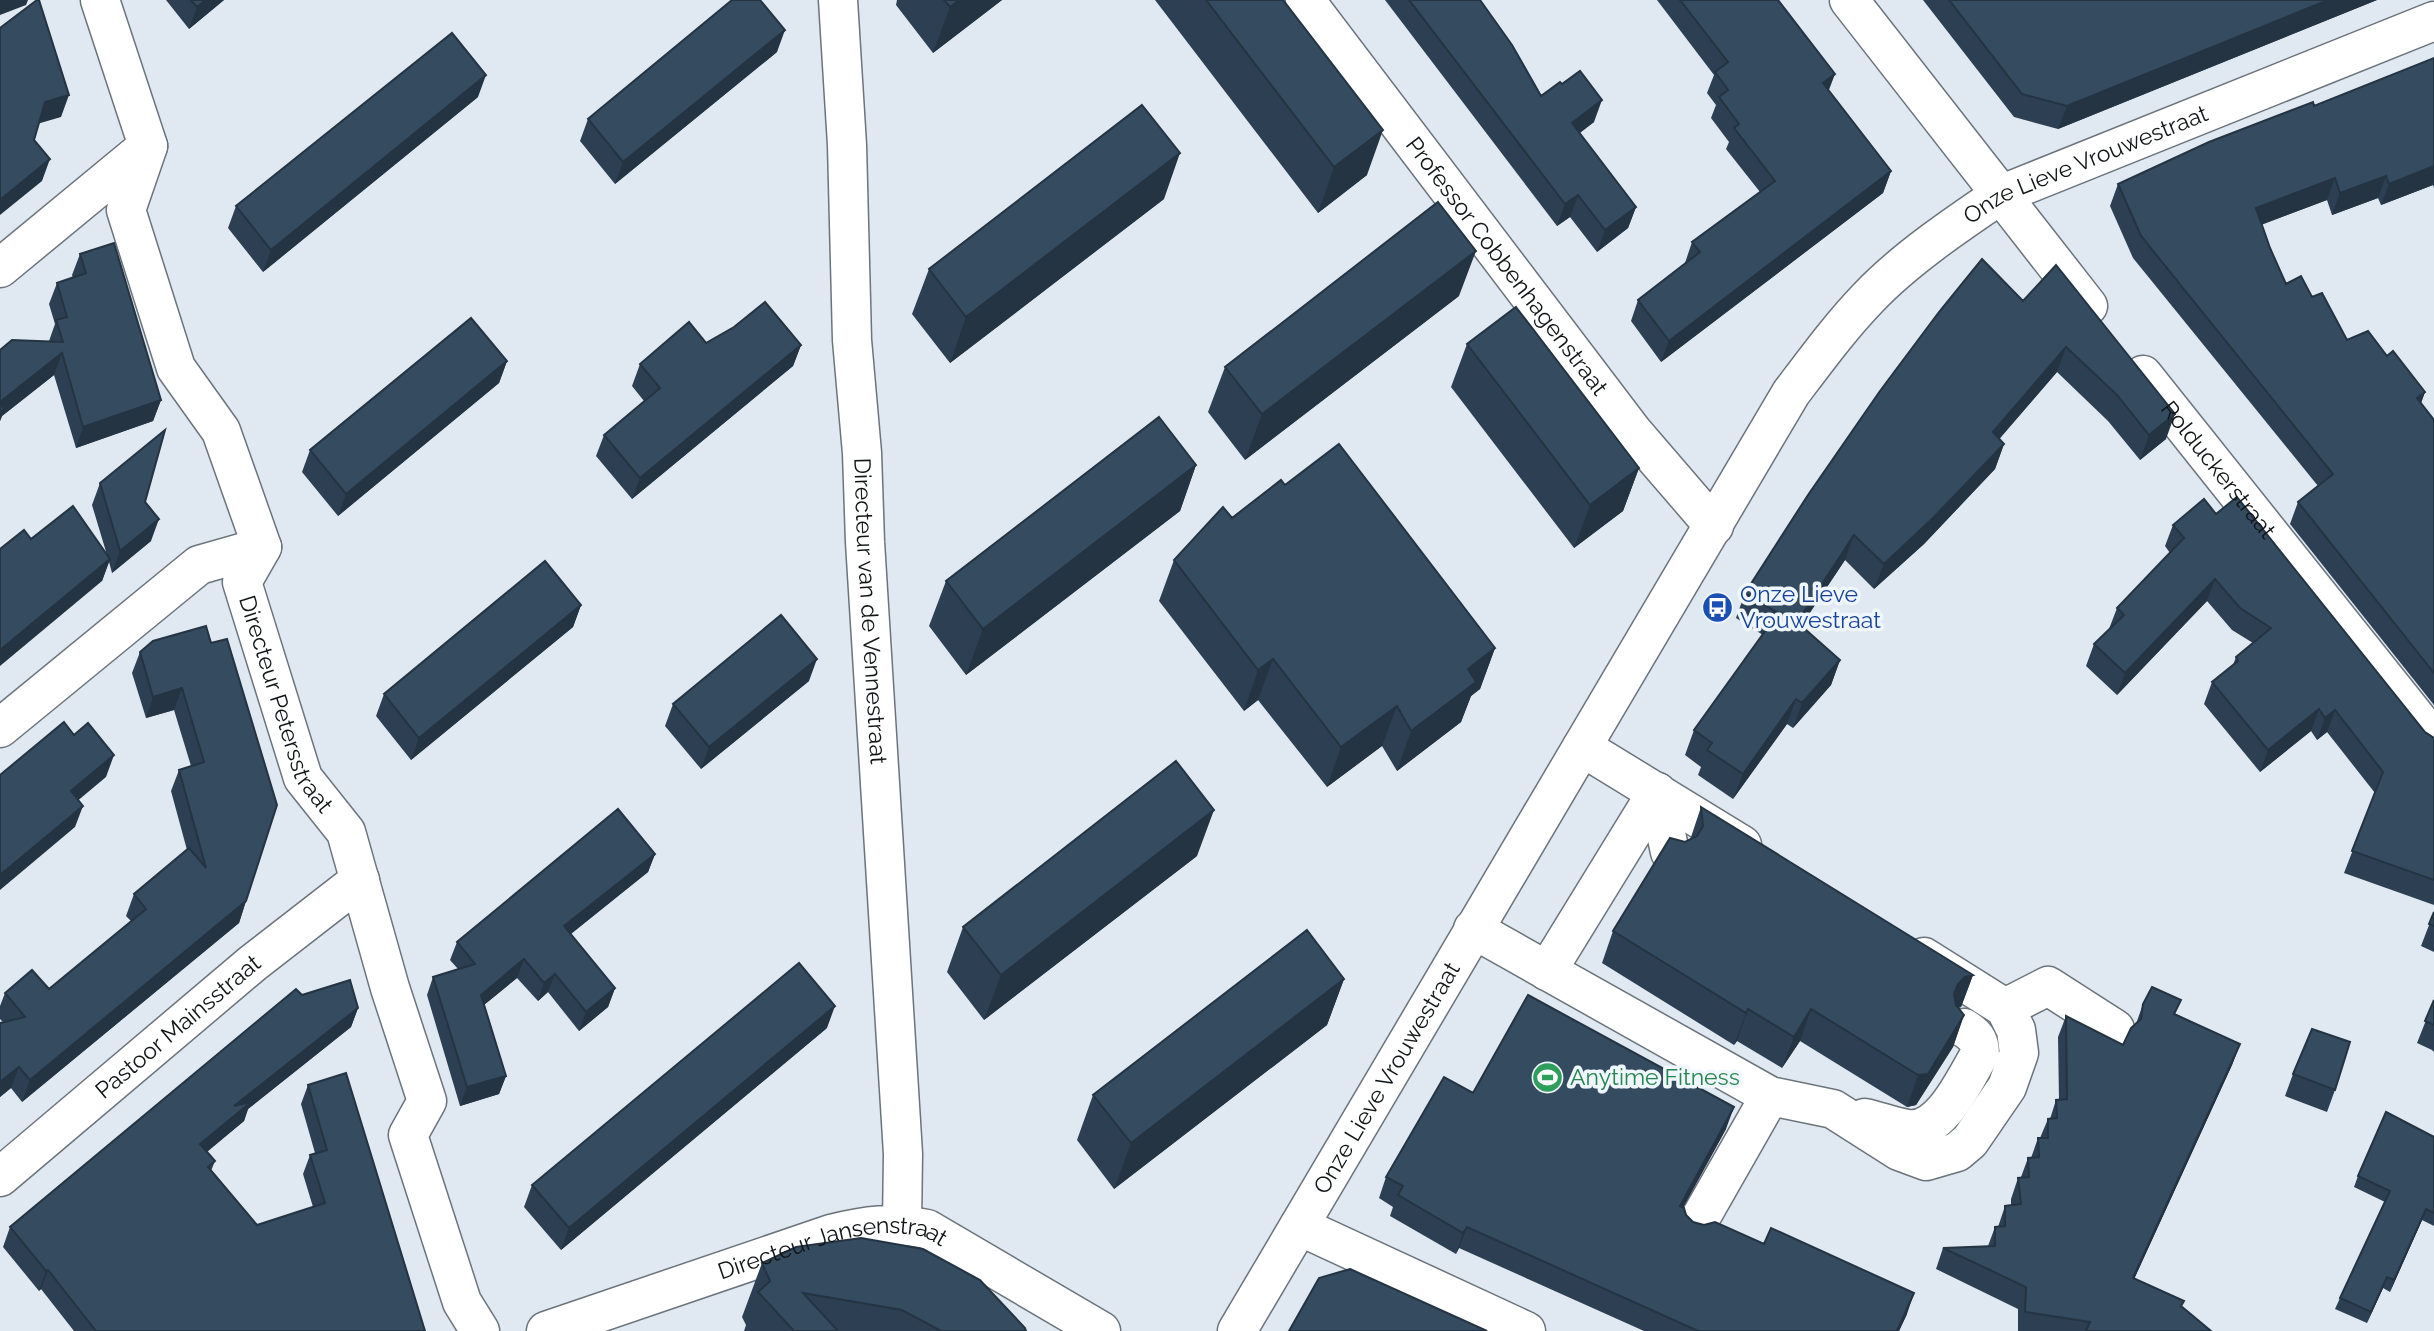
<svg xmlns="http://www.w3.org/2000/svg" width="2434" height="1331" font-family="Raleway,sans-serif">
<rect width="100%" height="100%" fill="#e0e9f2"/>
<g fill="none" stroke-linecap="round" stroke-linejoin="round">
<defs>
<g id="minor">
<path id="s1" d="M100 0 148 146 126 210 176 368 221 431 262 547 242 582 303 778 346 832 390 988 427 1101 408 1135 462 1302 480 1331"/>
<path id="s2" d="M838 0 847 145 852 340 862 453 865 542 903 1154 902 1224"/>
<path id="s3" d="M1305 0 1633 432 1714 526"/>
<path d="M1849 0 2088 306"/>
<path d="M0 268 148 146"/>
<path id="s4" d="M2143 375 2434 740"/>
<path d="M0 728 199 565 262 547"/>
<path d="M1582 747 1742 845"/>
<path d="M1657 792 1670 852"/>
<path d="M1473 929 1770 1096 1833 1109 1899 1151 1926 1161 1957 1152 1970 1141 2007 1087 2019 1053 2016 1030 2005 1008 1924 957"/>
<path d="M1547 971 1657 792"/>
<path d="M2005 1008 2048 986 2115 1029"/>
<path d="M1865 1118C1879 1121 1893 1127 1908 1129 1942 1133 1965 1078 1980 1054 1980 1040 1975 1035 1964 1028"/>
<path id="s5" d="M0 1177 253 963 360 880"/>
<path d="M1697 1224 1770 1096"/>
<path d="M1299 1226 1526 1331"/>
<path id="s6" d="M546 1331 831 1234C867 1225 891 1222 927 1229L1101 1331"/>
<path id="s7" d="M1237 1331 1791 393C1816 360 1840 327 1869 297 1904 260 1957 224 2000 195L2434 21"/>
</g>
</defs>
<use href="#minor" stroke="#6b737b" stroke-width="41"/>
<use href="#minor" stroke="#fff" stroke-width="38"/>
</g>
<path fill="#2d4053" d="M166 0H224L189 29Z
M897 0H1002L933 53 896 5Z
M1155 0H1283L1367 175 1318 213Z
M1385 0H1480L1541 96 1594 122 1580 133 1636 207 1628 228 1597 252 1570 217 1557 226Z
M1657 0H1778L1829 91 1891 171 1883 193 1661 362 1631 321 1638 300 1685 264V263L1692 242 1760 192 1726 149 1729 142 1711 118 1716 105 1707 93 1714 75Z
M1923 0H2377L2058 129 2014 117Z
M777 52 615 184 580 141 588 119Z
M2434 58V188L2433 185 2381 205 2378 198 2332 215 2327 200 2262 224 2270 248 2286 284 2312 297 2347 340 2387 356 2425 392 2421 403 2434 420V705L2290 524 2298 502 2318 486 2133 258 2110 206 2118 184Z
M478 97 263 272 228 228 236 206Z
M1164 199 950 363 912 314 929 269Z
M80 254 161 400 153 421 76 448 54 375 2 416 0 421V350L49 341 55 324 49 304 57 283 73 278 72 275Z
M1459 296 1245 460 1208 412 1225 367Z
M2023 301 2166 439 2140 460 2108 421 2057 372 1999 439 2004 444 1995 469 1924 544 1874 589 1845 560 1801 626 1840 660 1831 685 1793 728 1787 724 1733 799 1698 775 1701 767 1685 755 1694 730 1763 635 1736 618 1745 593Z
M734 327 801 345 793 366 632 499 596 456 604 435 644 401 632 386 640 364 706 343Z
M1467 344 1639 468 1623 511 1574 548 1451 387Z
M507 361 499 383 338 516 302 472 310 450Z
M1196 465 1180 511 966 675 929 626 946 581Z
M100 483 145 502 151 541 112 573 109 562 102 581 31 539 107 555 92 505Z
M1285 485 1495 648 1480 689 1471 696 1461 722 1397 771 1382 746 1327 787 1258 700 1244 711 1159 601 1174 560 1232 518Z
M2216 514 2425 732 2434 738V905L2344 873 2375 793 2327 732 2317 740 2311 731 2260 772 2204 704 2212 682 2233 665 2236 657 2253 643 2232 630 2207 601 2117 695 2086 666 2094 644 2109 629 2117 608 2170 553 2165 546 2173 525Z
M581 605 573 627 411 760 376 716 384 694Z
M206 626 246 901 239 923 22 1102 11 1088 0 1097V1023L3 1022 0 1019V1006L5 993 49 989 131 921 126 916 134 894 187 850 171 791 179 770 191 766 174 710 146 718 132 673 140 652Z
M809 681 701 769 665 726 673 704Z
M1701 807 1973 975 1961 1007 1958 1008 1964 1015 1953 1047 1916 1105 1907 1107 1800 1041 1782 1068 1737 1041 1734 1045 1602 963 1613 931 1685 842 1690 840Z
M655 854 648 872 571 934 615 988 608 1007 579 1031 548 992 538 1001 517 978 484 1005 506 1076 499 1094 460 1106 427 995 433 977 458 969 450 960 457 942Z
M1197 856 984 1020 947 972 963 927Z
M2434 912V952L2421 946Z
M1344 979 1327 1025 1114 1189 1077 1140 1093 1095Z
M302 995 358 1008 351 1027 248 1109 244 1121 207 1152 215 1161 211 1171 257 1225 313 1207 303 1174 310 1155 315 1153 301 1104 308 1085 425 1331H74L41 1289 39 1291 3 1247 10 1227Z
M2434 1000V1052L2432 1050 2417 1043Z
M2143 1004 2176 1014 2240 1044 2232 1065 2134 1279 2181 1307 2211 1331H2018V1309L1936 1269 1943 1248 1988 1246 1995 1227H1998L2005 1206 2011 1205V1199L2018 1178 2021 1177 2028 1158H2031L2038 1138H2040L2048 1119H2050L2056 1100H2059L2058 1037 2066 1016 2123 1045 2136 1024Z
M827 1028 561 1250 524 1207 532 1185Z
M2293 1074 2335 1090 2327 1112 2285 1096Z
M1473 1093 1726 1129 1683 1208 1686 1215 1693 1222 1907 1314 1899 1331H1644L1459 1248 1456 1254 1390 1216 1393 1207 1379 1198 1386 1177Z
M2434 1137V1226L2422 1220 2390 1292 2383 1288 2367 1323 2335 1309 2340 1298 2385 1202 2354 1187 2358 1176Z
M762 1263 1026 1331H744L746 1325 742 1317Z"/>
<path fill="#243443" d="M0 0H28L26 5 0 15Z
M205 0H224L189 29 197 7Z
M959 0H1002L933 53 950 7Z
M2328 0H2377L2058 129 2067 106Z
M785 30 777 52 615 184 623 162Z
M1835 74 1827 95 1823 83Z
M486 75 478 97 263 272 271 250Z
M69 95 61 117 37 124 45 102Z
M1602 100 1594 122 1564 144 1572 123Z
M1383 130 1367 175 1318 213 1334 167Z
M1180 153 1164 199 950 363 966 317Z
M50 159 42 181 0 215V200Z
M2434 166V182L2433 185 2381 205 2389 184Z
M1891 171 1883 193 1661 362 1669 341Z
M2386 176 2378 198 2332 215 2340 193Z
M2335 178 2327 200 2248 230 2256 208Z
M1578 195 1570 217 1557 226 1565 204Z
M1636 207 1628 228 1597 252 1605 230Z
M1476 251 1459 296 1245 460 1262 414Z
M801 345 793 366 632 499 640 478Z
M2066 347 2057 372 1983 458 1993 432Z
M62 353 54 375 2 416 0 421V402Z
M507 361 499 383 338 516 346 494Z
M2425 392 2417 414V398Z
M161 400 153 421 76 448 83 427Z
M2175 414 2166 439 2140 460 2149 435Z
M2004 444 1995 469 1924 544 1874 589 1884 564Z
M1196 465 1180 511 966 675 983 629Z
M1639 468 1623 511 1574 548 1590 505Z
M159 519 151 541 112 573 120 551Z
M1854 535 1845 560 1787 647 1797 622Z
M110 559 102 581 0 666V650Z
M2215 579 2207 601 2117 695 2125 673Z
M581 605 573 627 411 760 419 738Z
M1495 648 1480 689 1471 696 1461 722 1397 771 1411 731 1468 669Z
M817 659 809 681 701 769 709 747Z
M1273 659 1258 700 1244 711 1258 670Z
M1840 660 1831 685 1793 728 1802 703Z
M182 688 174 710 146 718 153 697Z
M1796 699 1787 724 1733 799 1743 774Z
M1397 706 1382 746 1327 787 1341 747Z
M2319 709 2311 731 2260 772 2268 750Z
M2335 710 2327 732 2317 740 2325 718Z
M114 755 106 777 63 813 71 791Z
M83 806 75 827 0 890V875Z
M1214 810 1197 856 984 1020 1001 975Z
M655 854 648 872 558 944 564 926Z
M246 901 239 923 22 1102 30 1080Z
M524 959 517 978 474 1013 481 995Z
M555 974 548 992 538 1001 544 983Z
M1973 975 1961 1007 1954 1009 1946 1015 1958 984 1965 977Z
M1344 979 1327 1025 1114 1189 1131 1143Z
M615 988 608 1007 579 1031 586 1012Z
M835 1006 827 1028 561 1250 569 1228Z
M358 1008 351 1027 248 1109 244 1121 193 1163 200 1144 234 1106Z
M1748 1009 1737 1041 1734 1045 1746 1013Z
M1811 1009 1800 1041 1782 1068 1794 1037Z
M1964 1015 1953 1047 1916 1105 1907 1107 1918 1075Z
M2240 1044 2232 1065 2125 1299 2133 1278Z
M19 1067 11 1088 0 1097V1082Z
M506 1076 499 1094 460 1106 467 1087Z
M1734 1107 1726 1129 1672 1227 1680 1206Z
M2426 1209 2422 1220 2390 1292 2394 1280Z
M1467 1227 1459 1248 1456 1254 1463 1233Z
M48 1270 41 1289 39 1291 46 1271Z
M2387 1277 2383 1288 2367 1323 2371 1312Z
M1914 1293 1907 1314 1899 1331H1897Z"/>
<path fill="#344b60" stroke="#243443" stroke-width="2" d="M37 0H39L69 95 45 102 34 140 50 159 0 200V28Z
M191 0H205L197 7Z
M732 0H760L785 30 623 162 588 119Z
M944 0H959L950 7Z
M1206 0H1283L1383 130 1334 167Z
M1409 0H1480L1512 45 1541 96 1560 82 1562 84 1580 71 1602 100 1572 123 1636 207 1605 230 1578 195 1565 204Z
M1680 0H1778L1835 74 1823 83 1891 171 1669 341 1638 300 1700 252 1692 242 1775 181 1734 128 1739 124 1719 97 1728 90 1715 72 1728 62Z
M1949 0H2328L2067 106 2022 94Z
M452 33 486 75 271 250 236 206Z
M2434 58V166L2389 184 2386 176 2340 193 2335 178 2256 208 2270 248 2286 284 2301 276 2312 297 2322 293 2347 340 2368 331 2387 356 2393 351 2425 392 2417 398 2434 420V673L2298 502 2333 474 2141 236 2118 184 2209 142 2313 102 2314 106Z
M1142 105 1180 153 966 317 929 269Z
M1438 202 1476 251 1262 414 1225 367Z
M114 243 161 400 83 427 62 353 0 402V350L12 340 63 342 56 320 67 317 57 283 86 273 80 254Z
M1982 259 2023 301 2056 265 2175 414 2149 435 2117 395 2066 347 1993 432 2004 444 1933 518 1884 564 1854 535 1797 622 1840 660 1802 703 1796 699 1743 774 1707 750 1712 743 1694 730 1778 613 1745 593 1808 495 1880 391 1939 312Z
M765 302 801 345 640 478 604 435 660 388 640 364 689 322 706 343 734 327Z
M1516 307 1639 468 1590 505 1467 344Z
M471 318 507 361 346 494 310 450Z
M0 403 4 409 0 413Z
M1159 417 1196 465 983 629 946 581Z
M165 430 145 502 159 519 120 551 100 483Z
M1339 444 1495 648 1468 669 1476 682 1411 731 1397 706 1341 747 1273 659 1258 670 1174 560 1223 507 1232 518 1281 480 1285 485Z
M2237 497 2425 732 2434 738V880L2352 851 2383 772 2335 710 2325 718 2319 709 2268 750 2212 682 2238 661 2236 657 2271 628 2240 608 2215 579 2125 673 2094 644 2124 615 2117 608 2184 538 2173 525 2204 499 2216 514Z
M73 506 110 559 0 650V549L24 530 31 539Z
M545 561 581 605 419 738 384 694Z
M781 615 817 659 709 747 673 704Z
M206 626 211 643 227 639 277 805 246 901 30 1080 19 1067 0 1082V1023L25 1017 5 993 32 970 49 989 146 909 134 894 189 848 206 868 179 770 204 762 182 688 153 697 140 652 153 641Z
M64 722 74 735 88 723 114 755 71 791 83 806 0 875V775Z
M1176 761 1214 810 1001 975 963 927Z
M1701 807 1973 975 1965 977 1958 984 1954 994 1956 1005 1964 1015 1928 1074 1918 1075 1811 1009 1794 1037 1748 1009 1746 1013 1613 931 1670 838 1685 842 1697 836 1703 826Z
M618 809 655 854 564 926 615 988 586 1012 555 974 544 983 524 959 481 995 506 1076 467 1087 433 977 475 964 457 942Z
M2434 912V926L2429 924Z
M1307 930 1344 979 1131 1143 1093 1095Z
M799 963 835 1006 569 1228 532 1185Z
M350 980 358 1008 234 1106 251 1102 200 1144 215 1161 208 1167 257 1225 325 1203 310 1155 327 1150 308 1085 346 1073 425 1331H96L48 1270 46 1271 10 1227 296 989 302 995Z
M2152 987 2181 1000 2174 1014 2240 1044 2133 1278 2184 1301 2181 1306 2211 1331H2086L2090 1322 2025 1312 2026 1287 1943 1248 1995 1246V1227L2005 1226V1206L2021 1204 2018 1178 2029 1177 2028 1158 2039 1157 2038 1138H2048V1119L2057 1118 2056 1100 2067 1099 2066 1016 2123 1045 2131 1028 2141 1019 2143 1004Z
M1528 995 1734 1107 1680 1206 1684 1208 1686 1215 1693 1222 1704 1225 1715 1222 1764 1244 1771 1228 1914 1293 1897 1331H1698L1467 1227 1463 1233 1398 1195 1403 1186 1386 1177 1444 1077 1473 1093Z
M2434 1000V1025L2425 1021Z
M2312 1029 2350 1042 2335 1090 2293 1074Z
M2386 1112 2434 1137V1213L2426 1209 2394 1280 2387 1277 2371 1312 2340 1298 2390 1191 2358 1176Z
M861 1238 923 1249 980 1280 1025 1328 1026 1331H941L902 1310 803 1293 838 1331H794L758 1292 770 1281 762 1263 796 1247Z
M1350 1269 1487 1331H1289L1319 1278Z"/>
<defs>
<symbol id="bus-disc" viewBox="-11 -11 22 22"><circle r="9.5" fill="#1a4fb4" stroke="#eff6fd"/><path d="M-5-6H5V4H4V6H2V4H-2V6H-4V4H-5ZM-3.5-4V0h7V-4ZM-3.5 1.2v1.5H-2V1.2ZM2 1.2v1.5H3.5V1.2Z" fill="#fff"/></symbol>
<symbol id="stadium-disc" viewBox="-11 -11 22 22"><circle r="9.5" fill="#2e9e5b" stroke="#eff6fd"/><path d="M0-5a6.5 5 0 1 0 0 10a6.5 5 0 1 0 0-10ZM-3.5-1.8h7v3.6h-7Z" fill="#fff"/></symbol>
</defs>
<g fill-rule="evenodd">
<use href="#bus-disc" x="1700" y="590" width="35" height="35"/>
<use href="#stadium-disc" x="1530" y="1060" width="35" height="35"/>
</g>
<g text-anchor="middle" stroke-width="7" stroke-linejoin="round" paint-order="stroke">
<g font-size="23" fill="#111517" stroke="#eff6fd">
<text dy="8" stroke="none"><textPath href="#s7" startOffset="1470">Onze Lieve Vrouwestraat</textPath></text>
<text dy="8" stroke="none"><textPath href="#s3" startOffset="334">Professor Cobbenhagenstraat</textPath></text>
<text dy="8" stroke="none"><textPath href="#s4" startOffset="121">Rolduckerstraat</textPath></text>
<text dy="8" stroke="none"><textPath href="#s2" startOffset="612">Directeur van de Vennestraat</textPath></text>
<text dy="8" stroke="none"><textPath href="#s1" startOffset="758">Directeur Petersstraat</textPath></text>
<text dy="8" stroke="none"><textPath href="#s5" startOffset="233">Pastoor Mainsstraat</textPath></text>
<text dy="8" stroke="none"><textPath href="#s7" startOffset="294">Onze Lieve Vrouwestraat</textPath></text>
<text dy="8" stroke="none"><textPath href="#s6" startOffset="301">Directeur Jansenstraat</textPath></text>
</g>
<g font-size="23" fill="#164399" stroke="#eff6fd" text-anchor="start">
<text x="1740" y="602">Onze Lieve<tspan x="1740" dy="26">Vrouwestraat</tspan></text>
</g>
<g font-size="23" fill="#27864d" stroke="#eff6fd" text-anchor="start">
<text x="1570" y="1085">Anytime Fitness</text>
</g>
</g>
</svg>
